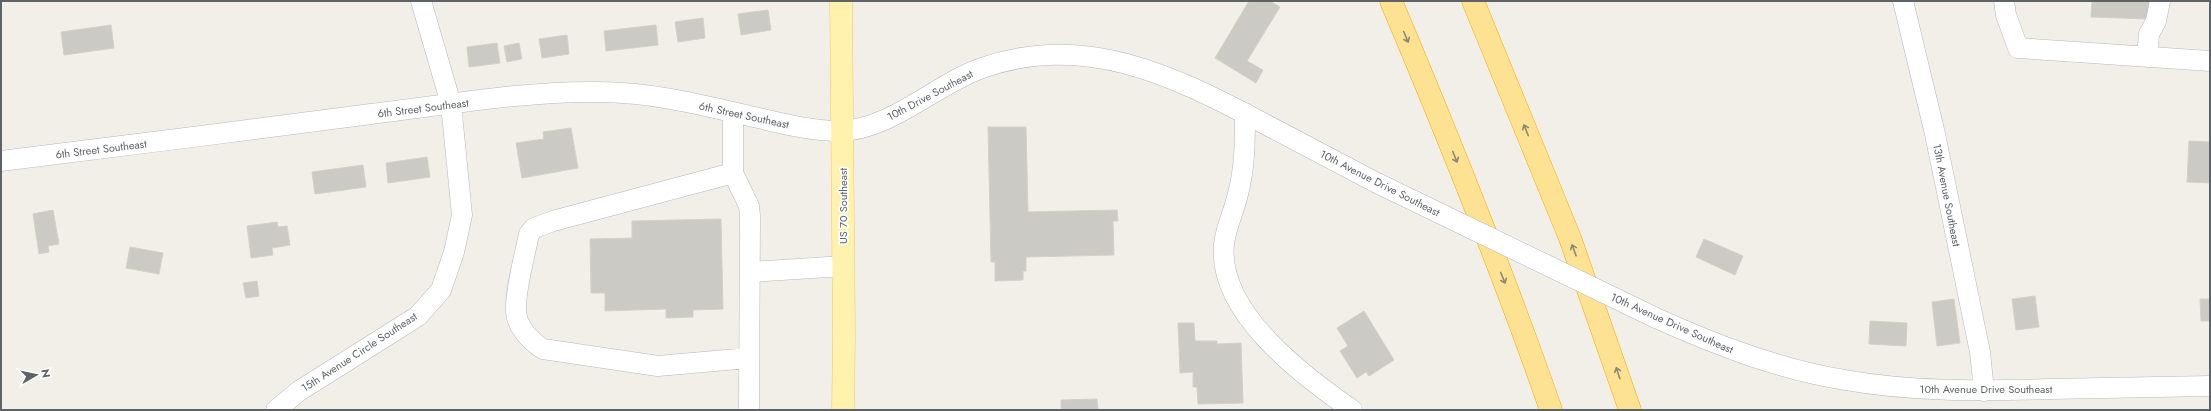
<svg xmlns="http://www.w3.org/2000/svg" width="2211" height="411" font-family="Jost,sans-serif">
<rect width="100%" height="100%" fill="#f1efe8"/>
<path fill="#cccac5" stroke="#d6d1c6" d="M1249 1H1270L1280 7 1247 61 1263 70 1256 83 1215 58Z
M2092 1H2149V19L2091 17Z
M768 10 771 30 741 35 738 14Z
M703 18 705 38 678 42 675 22Z
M111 25 114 48 64 55 61 32Z
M656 25 658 45 606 51 604 31Z
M567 35 569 54 542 58 539 39Z
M497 43 500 63 469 67 467 47Z
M519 43 522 59 507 62 504 46Z
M988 127H1026L1028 212 1117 210 1118 221H1113L1114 255 1026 257V271H1023V280L995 281V262H991Z
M571 128 578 168 522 178 516 143 544 139 543 132Z
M2189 141 2210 142V183L2187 182Z
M427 157 430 177 388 183 386 163Z
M363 165 366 187 315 194 312 172Z
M53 210 59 244 48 246 49 252 39 254 33 214Z
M721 219 723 309 693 310V317L666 318V309L605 311V293H591L590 239 632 238V221Z
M277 222 278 227 287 226 290 245 272 248 273 255 251 258 247 226Z
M1704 239 1743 256 1735 275 1696 257Z
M130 247 163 253 159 274 126 268Z
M257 281 259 296 246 298 243 283Z
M2035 296 2039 327 2016 330 2012 299Z
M1954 299 1960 343 1937 346 1932 302Z
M2200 299H2210V321H2201Z
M1364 311 1394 360 1369 376 1366 372 1357 378 1340 351 1348 346 1337 328Z
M1870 321 1907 323 1906 346 1869 344Z
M1178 323H1194L1195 341H1217V344L1241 343 1243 403 1198 404 1197 387H1193V372L1180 373Z
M1097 399 1098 410H1061V400Z"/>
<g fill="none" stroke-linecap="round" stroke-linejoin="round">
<defs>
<path id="minor" d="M1903 1 1935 134 1980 352 1984 391
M2004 1 2006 15 2018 48 2210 61
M2147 57 2149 34 2156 21 2160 1
M733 112V173L749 206 750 216 749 410
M1245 113C1245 141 1245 167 1238 194 1234 211 1226 227 1224 244 1217 313 1303 375 1352 410
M1 161C124 146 248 130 371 114 446 105 523 91 599 92 647 92 694 103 741 114 773 121 806 131 839 131 889 131 936 84 982 68 1084 32 1172 75 1261 122 1299 142 1337 162 1375 182
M733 173 553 221 534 228 529 234C525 255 515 290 516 310 516 326 530 341 543 349L658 366 749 358
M750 272 844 266
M1656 318C1716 345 1778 369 1845 380 1912 392 1981 391 2050 389 2103 388 2157 387 2210 386
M276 410 299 391 418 316 441 290 454 252 462 215 451 104 421 1"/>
<path id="major" d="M841 1 844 335 843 410"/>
<path id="highway" d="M1391 1C1448 136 1503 272 1551 410
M1473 1 1570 238 1630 410"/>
</defs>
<use href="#minor" stroke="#b5b8bc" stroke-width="21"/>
<use href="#major" stroke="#f2c960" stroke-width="23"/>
<use href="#highway" stroke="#f9ab00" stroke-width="23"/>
<use href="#minor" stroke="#fff" stroke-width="20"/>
<use href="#major" stroke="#fff2af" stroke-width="22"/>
<use href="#highway" stroke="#fde293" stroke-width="22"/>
<defs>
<path id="minor-bridge" d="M1375 182 1656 318"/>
</defs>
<use href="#minor-bridge" stroke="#b5b8bc" stroke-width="21" stroke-linecap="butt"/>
<use href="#minor-bridge" stroke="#fff" stroke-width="20"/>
</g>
<defs><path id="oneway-shaft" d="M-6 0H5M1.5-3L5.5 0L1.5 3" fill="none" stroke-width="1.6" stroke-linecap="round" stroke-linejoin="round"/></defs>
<g stroke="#8e8975">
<use href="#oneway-shaft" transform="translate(1406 37) rotate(67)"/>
<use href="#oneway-shaft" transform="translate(1526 130) rotate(-112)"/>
<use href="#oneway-shaft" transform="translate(1455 157) rotate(68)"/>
<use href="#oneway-shaft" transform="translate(1574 250) rotate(-110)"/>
<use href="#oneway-shaft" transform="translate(1503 278) rotate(68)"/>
<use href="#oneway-shaft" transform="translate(1618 373) rotate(-108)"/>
</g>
<g text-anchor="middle" stroke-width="3.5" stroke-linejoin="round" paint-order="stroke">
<g font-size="11" fill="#5f6368" stroke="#fff">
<text transform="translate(930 95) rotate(-28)" y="4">10th Drive Southeast</text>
<text transform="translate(423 108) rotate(-7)" y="4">6th Street Southeast</text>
<text transform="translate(744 115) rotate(12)" y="4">6th Street Southeast</text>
<text transform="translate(101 149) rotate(-7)" y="4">6th Street Southeast</text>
<text transform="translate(1380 183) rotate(27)" y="4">10th Avenue Drive Southeast</text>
<text transform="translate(1947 195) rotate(79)" y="4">13th Avenue Southeast</text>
<text transform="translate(843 206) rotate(-90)" y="4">US 70 Southeast</text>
<text transform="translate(1672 323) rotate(24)" y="4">10th Avenue Drive Southeast</text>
<text transform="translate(359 352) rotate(-33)" y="4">15th Avenue Circle Southeast</text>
<text x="1986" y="393">10th Avenue Drive Southeast</text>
</g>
</g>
<rect width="2211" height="411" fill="none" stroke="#5f6368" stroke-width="4"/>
<g transform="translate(36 375) rotate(81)" stroke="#ffffff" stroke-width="3" paint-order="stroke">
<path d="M0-3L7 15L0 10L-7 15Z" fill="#5f6368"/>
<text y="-6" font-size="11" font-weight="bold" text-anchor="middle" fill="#5f6368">N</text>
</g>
</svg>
